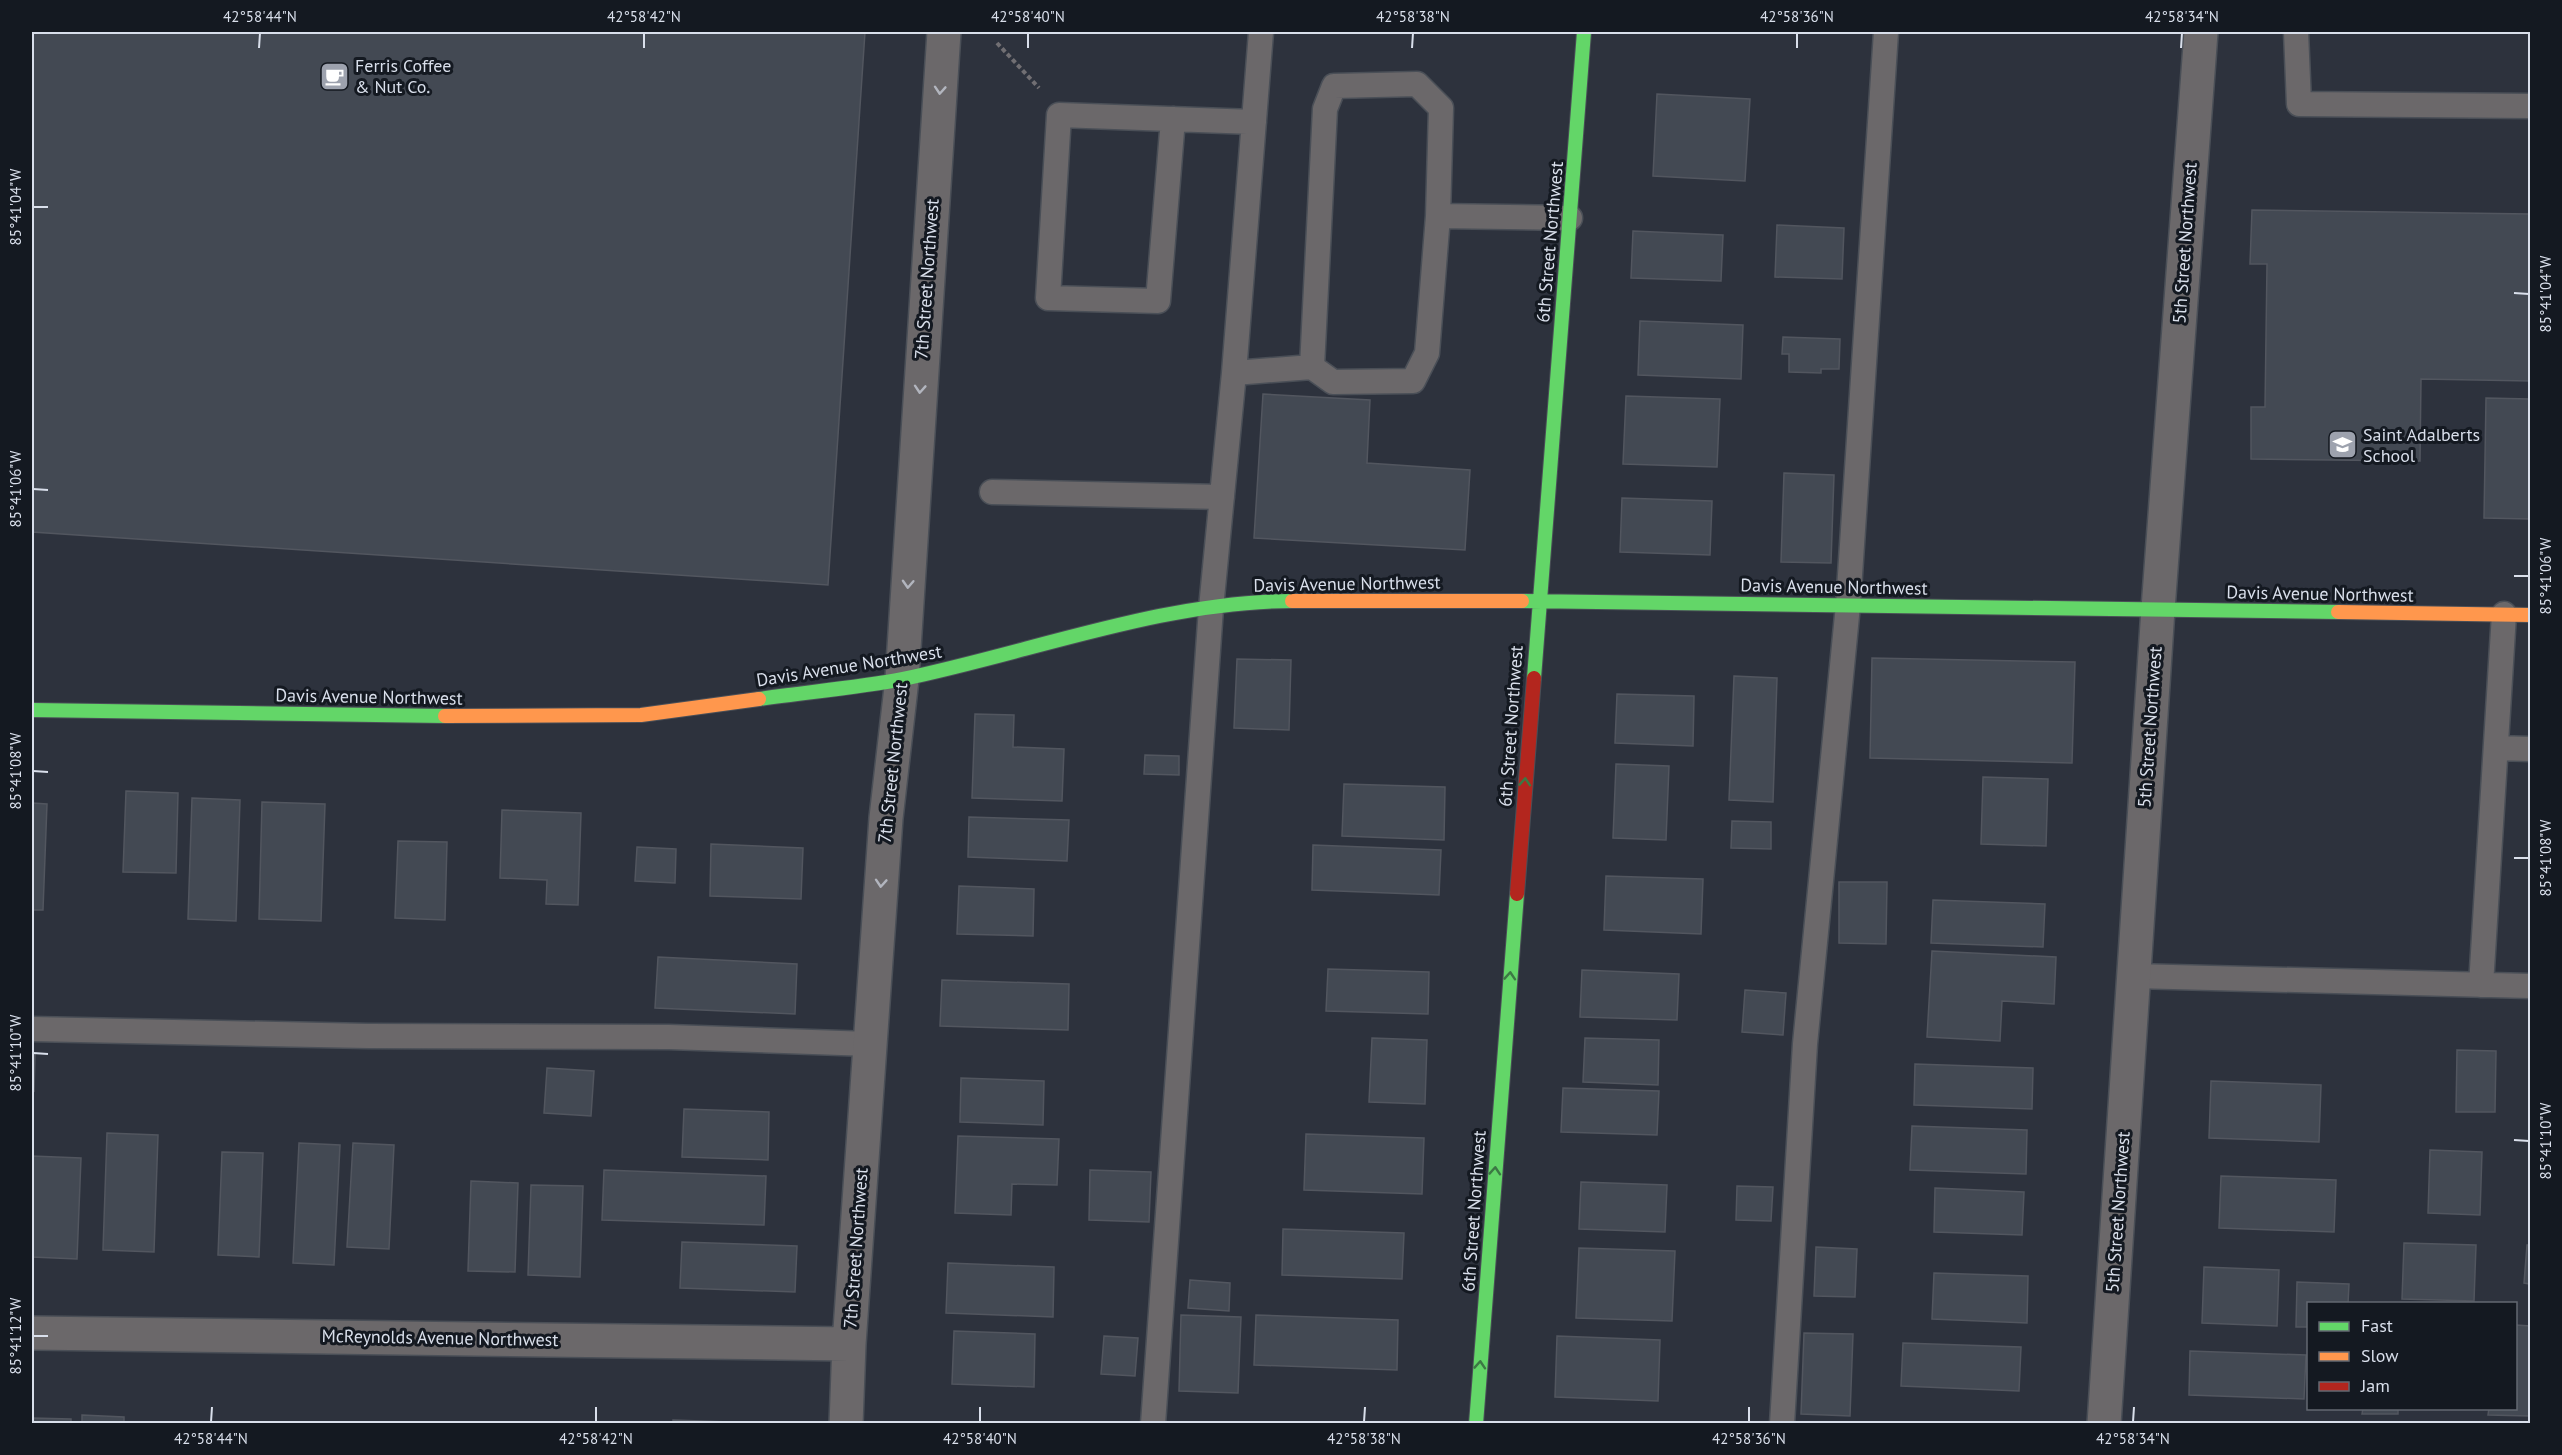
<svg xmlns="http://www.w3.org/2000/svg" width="2562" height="1455" font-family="'PT Sans',sans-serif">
<rect width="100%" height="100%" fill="#2d323d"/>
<path fill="#434953" stroke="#52565f" stroke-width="1.5" d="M32 32H865L828 585 32 532Z
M1657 94 1750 99 1745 181 1653 176Z
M2252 210 2530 214V381L2421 379 2420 461 2251 459V407H2265L2267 264H2250Z
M1777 225 1844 228 1842 279 1775 277Z
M1633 231 1723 235 1721 281 1631 278Z
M1640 321 1743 325 1741 379 1638 375Z
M1783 337 1840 339 1839 369H1821V373L1789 372V354H1782Z
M1263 394 1370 400 1367 463 1470 470 1465 550 1254 538Z
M1626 396 1720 399 1717 467 1623 464Z
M2486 398 2530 399V519L2484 518Z
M1784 473 1834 475 1831 563 1781 562Z
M1622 498 1712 501 1710 555 1620 552Z
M1872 658 2075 662 2072 763 1870 758Z
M1237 659 1291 660 1289 730 1234 728Z
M1734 676 1777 678 1773 802 1729 800Z
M1617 694 1694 696 1693 746 1615 743Z
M975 714 1014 715 1013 747 1064 749 1062 801 972 798Z
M1145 755 1179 756V775L1144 774Z
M1616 764 1669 766 1666 840 1613 838Z
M1983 777 2048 779 2046 846 1981 844Z
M1344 784 1445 787 1444 840 1342 836Z
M126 791 178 793 176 873 123 872Z
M192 798 240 800 236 921 188 919Z
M262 802 325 804 321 921 259 919Z
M32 803 47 804 43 910H32Z
M502 810 581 813 578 905 546 904 547 880 500 878Z
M969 817 1069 820 1067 861 968 857Z
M1732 821 1771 822V849L1731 848Z
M398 841 447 842 445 920 395 918Z
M711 844 803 848 801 899 710 896Z
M1313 845 1441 850 1439 895 1312 890Z
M637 847 676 849 675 883 635 881Z
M1606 876 1703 879 1701 934 1604 930Z
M1839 882H1887L1886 944 1839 943Z
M959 886 1034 889 1033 936 957 934Z
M1933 900 2045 904 2043 947 1931 943Z
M1932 951 2056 957 2054 1004 2002 1001 2000 1041 1927 1037Z
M658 957 797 964 795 1014 655 1008Z
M1328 969 1429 972 1428 1014 1326 1011Z
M1582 970 1679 974 1677 1020 1580 1017Z
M942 980 1069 984 1068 1030 940 1026Z
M1745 990 1786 993 1783 1035 1742 1032Z
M1372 1038 1427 1040 1425 1104 1369 1102Z
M1585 1038 1659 1040 1658 1085 1583 1082Z
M2457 1050 2496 1051 2495 1112H2456Z
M32 1054H35L34 1091 32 1090Z
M1915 1064 2033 1068 2032 1109 1914 1105Z
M547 1068 594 1071 591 1116 544 1113Z
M961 1078 1044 1081 1043 1125 960 1122Z
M2211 1081 2321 1085 2319 1142 2209 1138Z
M1563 1088 1659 1091 1657 1135 1561 1132Z
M684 1109 769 1112 768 1160 682 1157Z
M1912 1126 2027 1130 2026 1174 1910 1170Z
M107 1133 158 1135 154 1252 103 1250Z
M1306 1134 1424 1138 1422 1194 1304 1190Z
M958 1136 1059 1139 1057 1185 1012 1184 1011 1215 955 1213Z
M299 1143 340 1145 334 1265 293 1263Z
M353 1143 394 1145 389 1249 347 1247Z
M2430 1150 2482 1152 2480 1215 2428 1213Z
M222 1152 263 1153 259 1257 218 1255Z
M32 1156 81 1158 77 1259 32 1257Z
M604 1170 766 1176 764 1225 602 1220Z
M1090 1170 1151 1172 1149 1222 1089 1220Z
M2221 1176 2336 1180 2334 1232 2219 1228Z
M471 1181 518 1183 515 1272 468 1271Z
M1581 1182 1667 1185 1665 1232 1579 1229Z
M531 1185 583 1186 580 1277 528 1275Z
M1737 1186 1773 1187 1771 1221 1736 1220Z
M1935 1188 2024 1192 2022 1235 1934 1232Z
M1283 1229 1404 1233 1402 1279 1282 1275Z
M682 1242 797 1246 795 1292 680 1288Z
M2404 1243 2476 1245 2474 1301 2402 1299Z
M2527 1245H2530V1284L2524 1283Z
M1816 1247 1857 1249 1855 1297 1814 1296Z
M1579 1248 1675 1251 1672 1321 1576 1318Z
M948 1263 1054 1267 1053 1317 946 1313Z
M2204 1267 2279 1270 2277 1326 2202 1323Z
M1934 1273 2028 1276 2027 1323 1932 1319Z
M1190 1280 1230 1283 1229 1311 1188 1308Z
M2297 1282 2349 1284 2348 1304H2308V1327H2296Z
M1181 1315 1241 1317 1238 1393 1179 1391Z
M1256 1315 1398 1320 1397 1370 1254 1365Z
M2516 1325 2530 1326V1416L2488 1415 2489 1408H2516Z
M954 1331 1035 1334 1034 1387 952 1384Z
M1804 1333 1853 1334 1850 1416 1801 1414Z
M1104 1336 1138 1338 1135 1376 1101 1374Z
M1557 1336 1660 1340 1658 1401 1555 1397Z
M1903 1343 2021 1347 2019 1391 1901 1386Z
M2190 1351 2306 1355 2304 1399 2189 1395Z
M2363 1408H2398V1414H2362Z
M82 1415 124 1417V1424H82Z
M32 1418 71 1419V1424H32Z
M673 1420 758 1423V1424H673Z"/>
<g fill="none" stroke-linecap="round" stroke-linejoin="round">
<defs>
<path id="lane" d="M2296 32 2299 104 2530 106
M1173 119 1158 301 1048 298 1059 115 1254 122
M1438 216 1427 353 1413 381 1333 382 1312 367 1325 109 1334 86 1417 84 1441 108 1438 216 1570 218
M1234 373 1261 32
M992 492 1222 497
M2496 748 2530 749
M2134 976 2530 986
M2481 985 2504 614
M32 1029 368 1036 669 1037 870 1044
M1153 1424 1211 608 1234 373 1312 367
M1782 1424 1805 1044 1848 605 1886 32"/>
<path id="street" d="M32 1333 849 1344
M846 1424 849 1344 886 818 902 679 944 32
M2104 1424 2158 609 2201 32"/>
<path id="fast" d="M1522 601 2338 612
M1534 678 1584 32
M759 699C807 692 856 688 903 679 1029 653 1164 601 1292 601
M32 710 445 716
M1476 1424 1517 894"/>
<path id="slow" d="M1292 601H1522
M2338 612 2530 615
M445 716 641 715 759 699"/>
<path id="jam" d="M1517 894 1534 678"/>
</defs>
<use href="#lane" stroke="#4a4f57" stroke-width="27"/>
<use href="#street" stroke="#4a4f57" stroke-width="36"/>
<use href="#fast" stroke="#4a4f57" stroke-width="16"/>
<use href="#slow" stroke="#4a4f57" stroke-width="16"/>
<use href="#jam" stroke="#4a4f57" stroke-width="16"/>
<path stroke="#716f73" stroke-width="4" stroke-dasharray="4.5 3" stroke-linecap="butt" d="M997 43 1039 88"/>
<use href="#lane" stroke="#6b686a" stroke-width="24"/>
<use href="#street" stroke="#6b686a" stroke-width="33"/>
<use href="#fast" stroke="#63d668" stroke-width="14"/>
<use href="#slow" stroke="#ff974d" stroke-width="14"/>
<use href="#jam" stroke="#b3261e" stroke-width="14"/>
</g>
<defs><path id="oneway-chevron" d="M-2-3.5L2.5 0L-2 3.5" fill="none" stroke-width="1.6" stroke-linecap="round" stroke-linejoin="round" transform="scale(1.5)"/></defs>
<g stroke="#b2b5be">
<use href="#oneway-chevron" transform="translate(940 90) rotate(94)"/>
<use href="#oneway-chevron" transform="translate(920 389) rotate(94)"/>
<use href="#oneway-chevron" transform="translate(908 584) rotate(93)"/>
<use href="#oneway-chevron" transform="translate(881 883) rotate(94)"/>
</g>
<g stroke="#3c7844">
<use href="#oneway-chevron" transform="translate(1525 782) rotate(-86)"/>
<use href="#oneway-chevron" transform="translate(1510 976) rotate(-86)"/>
<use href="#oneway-chevron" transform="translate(1495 1171) rotate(-86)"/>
<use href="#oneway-chevron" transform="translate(1480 1365) rotate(-86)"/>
</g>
<path fill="none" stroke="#d9dfeb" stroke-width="2" d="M259 48 260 33M644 48V33M1028 48V33M1412 48 1413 33M1797 48V33M2181 48 2182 33M33 207H48M2514 293 2529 294M33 489 48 490M2514 576H2529M33 771 48 772M2514 858H2529M33 1053 48 1054M2514 1140 2529 1141M33 1336H48M211 1422 212 1407M596 1422V1407M980 1422V1407M1364 1422 1365 1407M1749 1422V1407M2133 1422 2134 1407"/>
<defs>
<symbol id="cafe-square" viewBox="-11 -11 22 22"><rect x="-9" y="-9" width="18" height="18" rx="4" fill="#9da2ae" stroke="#141921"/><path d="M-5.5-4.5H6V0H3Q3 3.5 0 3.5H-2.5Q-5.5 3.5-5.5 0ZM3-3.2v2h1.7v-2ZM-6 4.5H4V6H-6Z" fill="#fff"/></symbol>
<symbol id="school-square" viewBox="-11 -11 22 22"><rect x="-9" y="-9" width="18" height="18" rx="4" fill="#9da2ae" stroke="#141921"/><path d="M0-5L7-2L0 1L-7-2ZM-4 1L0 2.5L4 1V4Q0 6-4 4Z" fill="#fff"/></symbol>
</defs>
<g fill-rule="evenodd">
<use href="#cafe-square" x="318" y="60" width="33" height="33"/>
<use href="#school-square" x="2326" y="428" width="33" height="33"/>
</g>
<g text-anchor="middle" stroke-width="6" stroke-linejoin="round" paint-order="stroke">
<g font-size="18" fill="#d9dfeb" stroke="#141921" text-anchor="start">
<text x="355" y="72">Ferris Coffee<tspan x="355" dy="21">&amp; Nut Co.</tspan></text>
<text x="2363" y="441">Saint Adalberts<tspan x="2363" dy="21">School</tspan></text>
</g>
<g font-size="18" fill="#d9dfeb" stroke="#141921">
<text transform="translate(1550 242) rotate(-85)" y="6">6th Street Northwest</text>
<text transform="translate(2185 243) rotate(-86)" y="6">5th Street Northwest</text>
<text transform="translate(927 279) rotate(-86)" y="6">7th Street Northwest</text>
<text transform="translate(1347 584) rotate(-1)" y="6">Davis Avenue Northwest</text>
<text transform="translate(1834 587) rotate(1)" y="6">Davis Avenue Northwest</text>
<text transform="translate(2320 594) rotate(1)" y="6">Davis Avenue Northwest</text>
<text transform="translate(849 666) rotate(-9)" y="6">Davis Avenue Northwest</text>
<text transform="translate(369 697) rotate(1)" y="6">Davis Avenue Northwest</text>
<text transform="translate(1511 726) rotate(-86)" y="6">6th Street Northwest</text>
<text transform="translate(2150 727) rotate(-86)" y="6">5th Street Northwest</text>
<text transform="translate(893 763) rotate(-84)" y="6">7th Street Northwest</text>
<text transform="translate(1474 1211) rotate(-86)" y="6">6th Street Northwest</text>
<text transform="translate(2118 1212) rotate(-86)" y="6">5th Street Northwest</text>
<text transform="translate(856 1248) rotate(-86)" y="6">7th Street Northwest</text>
<text transform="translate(440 1338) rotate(1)" y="6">McReynolds Avenue Northwest</text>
</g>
</g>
<rect width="2562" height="1455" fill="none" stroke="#141921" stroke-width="66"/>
<rect x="2307" y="1302" width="210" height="108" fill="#141921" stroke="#636872" stroke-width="1.5"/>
<rect x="2319" y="1322" width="30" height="9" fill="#63d668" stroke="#636872" stroke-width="1.5"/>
<text x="2361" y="1332" font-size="18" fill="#d9dfeb">Fast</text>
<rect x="2319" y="1352" width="30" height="9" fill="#ff974d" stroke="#636872" stroke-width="1.5"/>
<text x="2361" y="1362" font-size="18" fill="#d9dfeb">Slow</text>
<rect x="2319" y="1382" width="30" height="9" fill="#b3261e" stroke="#636872" stroke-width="1.5"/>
<text x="2361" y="1392" font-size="18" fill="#d9dfeb">Jam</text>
<rect x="33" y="33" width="2496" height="1389" fill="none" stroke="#d9dfeb" stroke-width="2"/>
<g font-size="15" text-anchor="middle" fill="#d9dfeb">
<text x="260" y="22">42°58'44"N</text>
<text x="644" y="22">42°58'42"N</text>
<text x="1028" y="22">42°58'40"N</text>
<text x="1413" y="22">42°58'38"N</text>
<text x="1797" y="22">42°58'36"N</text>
<text x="2182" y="22">42°58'34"N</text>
<text transform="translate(16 207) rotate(-90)" y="5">85°41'04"W</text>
<text transform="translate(2546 294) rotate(-90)" y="5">85°41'04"W</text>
<text transform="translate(16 489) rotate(-90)" y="5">85°41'06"W</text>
<text transform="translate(2546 576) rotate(-90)" y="5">85°41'06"W</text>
<text transform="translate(16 771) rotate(-90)" y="5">85°41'08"W</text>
<text transform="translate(2546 858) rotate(-90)" y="5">85°41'08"W</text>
<text transform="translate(16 1053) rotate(-90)" y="5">85°41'10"W</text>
<text transform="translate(2546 1141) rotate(-90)" y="5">85°41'10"W</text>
<text transform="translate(16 1336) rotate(-90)" y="5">85°41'12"W</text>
<text x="211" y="1444">42°58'44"N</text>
<text x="596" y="1444">42°58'42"N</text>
<text x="980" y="1444">42°58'40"N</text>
<text x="1364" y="1444">42°58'38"N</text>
<text x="1749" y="1444">42°58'36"N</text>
<text x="2133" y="1444">42°58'34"N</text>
</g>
</svg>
